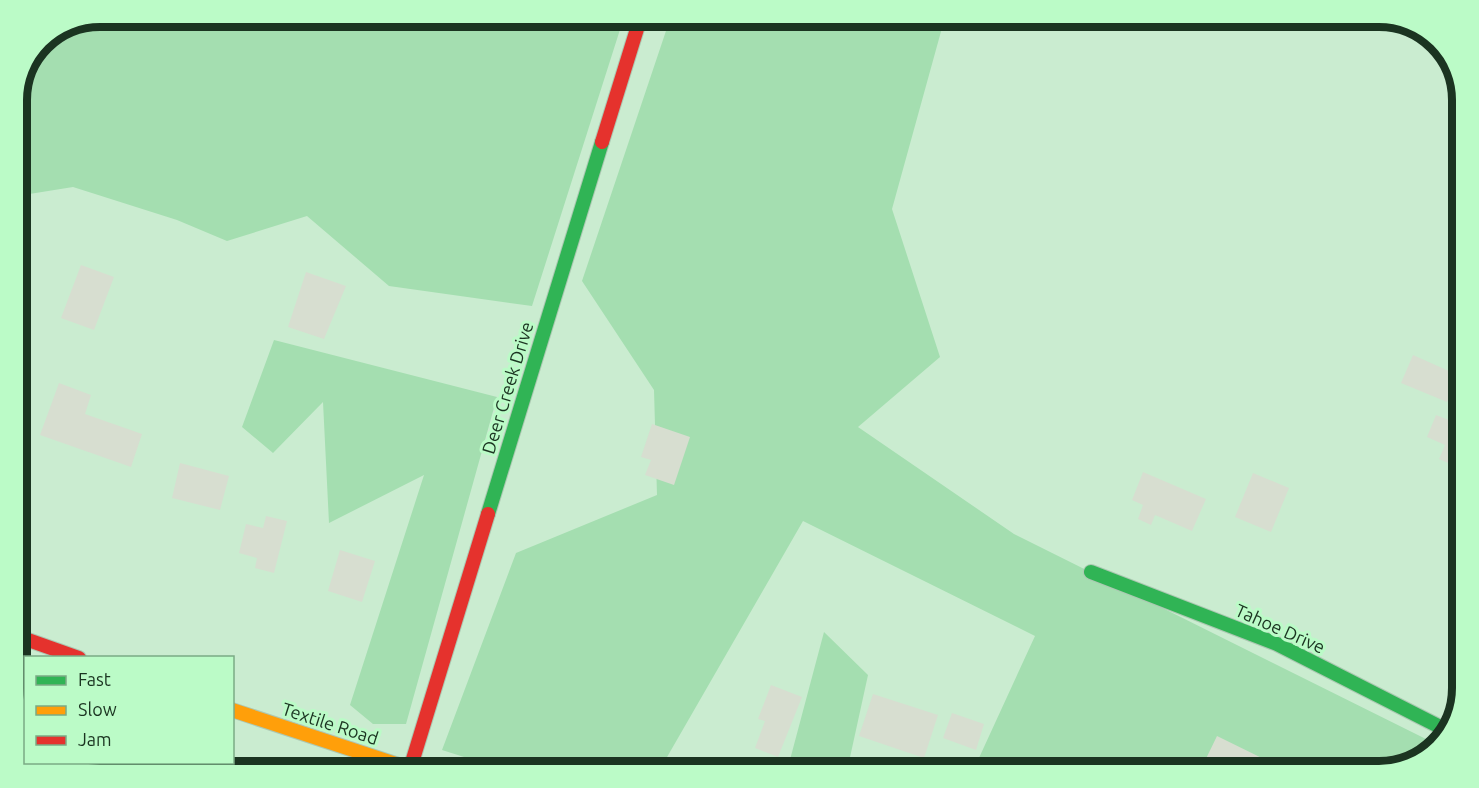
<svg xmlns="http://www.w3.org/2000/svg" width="1479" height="788" font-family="Ubuntu,sans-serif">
<rect width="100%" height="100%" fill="#caecd0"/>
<path fill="#a4deb0" d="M671 16 945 17 892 209 940 357 858 427 1014 534 1436 744 1421 760 1379 771H973L1035 636 803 521 659 771H508L442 750 516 553 657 495 654 390 582 281Z
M100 17H624L532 306 389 286 307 216 227 241 177 220 73 187 17 196V95L41 41Z
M274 340 497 397 406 724H373L350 705 424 475 329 523 323 402 273 453 242 427Z
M824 632 868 675 847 771H787Z"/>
<path fill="#d7ded0" d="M81 265 114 277 94 330 61 318Z
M306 272 346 286 324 339 288 327Z
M1413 355 1458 375 1447 402 1401 383Z
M59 383 91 395 85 414 142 434 131 467 40 435Z
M1462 414V469L1439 459 1445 445 1427 437 1436 415 1459 424Z
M652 424 690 437 674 485 645 475 651 460 641 457Z
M180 463 229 476 220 510 172 498Z
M1143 472 1206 499 1192 531 1155 515 1151 525 1138 519 1143 505 1132 500Z
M1253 473 1289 488 1271 532 1235 517Z
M266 516 287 521 274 573 255 568 257 558 239 553 246 524 263 528Z
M340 550 375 561 362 602 328 591Z
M771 685 802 697 778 757 755 748 765 721 758 719Z
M873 694 938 715 924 758 859 736Z
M952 713 984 724 976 750 943 738Z
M1217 736 1288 771H1200Z
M1046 757 1104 766 1103 771H1043Z"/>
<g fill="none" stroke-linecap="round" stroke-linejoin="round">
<defs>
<path id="fast" d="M488 514 602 142
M1091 572 1277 644 1448 731"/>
<path id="slow" d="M232 710 417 771"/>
<path id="jam" d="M602 142 641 16
M17 636 79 658
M410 769 488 514"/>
</defs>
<use href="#fast" stroke="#acc8b2" stroke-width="16"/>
<use href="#slow" stroke="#acc8b2" stroke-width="16"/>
<use href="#jam" stroke="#acc8b2" stroke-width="16"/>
<use href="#fast" stroke="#30b455" stroke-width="14"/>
<use href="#slow" stroke="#ff9f0a" stroke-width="14"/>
<use href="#jam" stroke="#e5322d" stroke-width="14"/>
</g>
<g text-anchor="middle" stroke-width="6" stroke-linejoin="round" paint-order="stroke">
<g font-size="18" fill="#1b3421" stroke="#bbfbc7">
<text transform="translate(508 388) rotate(-73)" y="6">Deer Creek Drive</text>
<text transform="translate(1280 629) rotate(24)" y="6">Tahoe Drive</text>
<text transform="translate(330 724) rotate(18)" y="6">Textile Road</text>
</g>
</g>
<path d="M0 0H1479V788H0ZM100 27H1379A73 73 0 0 1 1452 100V688A73 73 0 0 1 1379 761H100A73 73 0 0 1 27 688V100A73 73 0 0 1 100 27Z" fill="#bbfbc7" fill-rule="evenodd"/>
<path fill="none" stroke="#1b3421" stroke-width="8" d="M100 27H1379A73 73 0 0 1 1452 100V688A73 73 0 0 1 1379 761H100A73 73 0 0 1 27 688V100A73 73 0 0 1 100 27Z"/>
<rect x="24" y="656" width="210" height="108" fill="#bbfbc7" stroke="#7bab85" stroke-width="1.5"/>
<rect x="36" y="676" width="30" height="9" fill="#30b455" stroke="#7bab85" stroke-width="1.5"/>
<text x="78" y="686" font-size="18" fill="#1b3421">Fast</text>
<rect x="36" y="706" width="30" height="9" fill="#ff9f0a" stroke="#7bab85" stroke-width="1.5"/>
<text x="78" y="716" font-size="18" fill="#1b3421">Slow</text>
<rect x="36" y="736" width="30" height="9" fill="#e5322d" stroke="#7bab85" stroke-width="1.5"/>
<text x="78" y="746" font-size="18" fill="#1b3421">Jam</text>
</svg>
